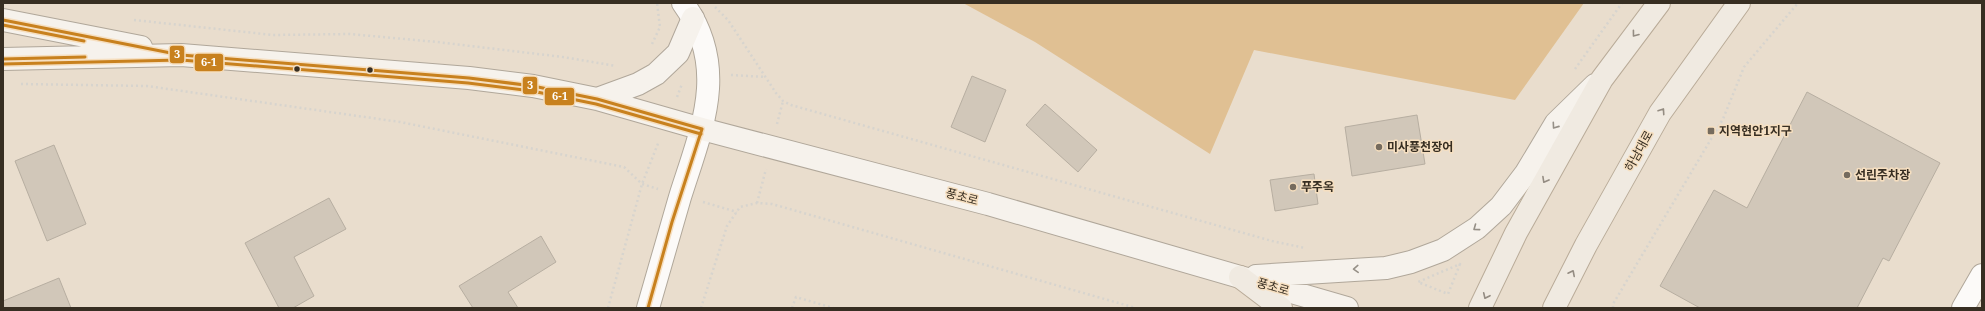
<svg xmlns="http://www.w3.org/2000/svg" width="1985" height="311" font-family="'Noto Serif','Noto Sans KR',serif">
<rect width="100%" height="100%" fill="#e9ddcd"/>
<path fill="#e0c093" d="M963 3H1584L1515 100 1254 50 1210 154 1035 42Z"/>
<path fill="#d1c7b9" stroke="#b7aea1" d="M972 76 1006 90 985 142 951 127Z
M1807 92 1940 163 1889 261 1883 258 1857 308H1700L1660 286 1714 190 1747 208Z
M1045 104 1097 150 1078 172 1026 125Z
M1417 115 1425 164 1352 176 1345 127Z
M54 145 86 224 47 241 15 161Z
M1314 174 1318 204 1275 211 1270 180Z
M329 198 346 229 294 257 314 296 293 308H279L245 243Z
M541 236 556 262 508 292 518 308H473L459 286Z
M59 278 71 308H3V301Z"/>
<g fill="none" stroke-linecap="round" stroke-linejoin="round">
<defs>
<path id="street" d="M648 308C659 271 669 234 680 197 701 130 730 68 683 3
M1963 308 1982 275"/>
<path id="secondary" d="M3 20 141 47
M3 59 181 55 469 78 533 86 597 99 702 129 988 204 1347 308
M597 99 638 84 656 74 678 53 693 18
M1256 276 1386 268 1411 262 1443 250 1477 228 1501 206 1526 173 1556 123 1595 85"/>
<path id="primary" d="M1240 277 1281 308
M1480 308 1516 233 1602 79 1659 3
M1554 308 1586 245 1660 113 1739 3"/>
</defs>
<use href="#street" stroke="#b0a79a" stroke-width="24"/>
<use href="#secondary" stroke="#b0a79a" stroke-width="24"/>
<use href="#primary" stroke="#b9ab98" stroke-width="24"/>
<path stroke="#d7d4ce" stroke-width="2.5" stroke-dasharray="2 3" stroke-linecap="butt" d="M715 7 728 20 776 93 783 101 791 105 1272 241 1305 248
M134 20 273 35 350 34 437 42 563 57 616 66
M652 44 660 27 657 3
M1575 69 1622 3
M731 75 766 77
M21 84 147 86 400 122 624 167 642 184 658 189
M677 97 682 84
M777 124 783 101
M703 202 737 212
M757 203 766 169
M1460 264 1448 294 1418 282Z
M608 308 642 184 659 141
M701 308 727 226 740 207 757 203 772 204 1136 308
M792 308 796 297 833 308
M1613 308V304L1723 119 1744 67 1798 3"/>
<use href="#street" stroke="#fcfaf8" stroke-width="22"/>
<use href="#secondary" stroke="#f6f2ec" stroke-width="22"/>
<use href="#primary" stroke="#f0eae1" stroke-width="22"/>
<defs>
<path id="bus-1" d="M3 20 181 55 469 78 533 86 597 99 702 129
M3 59 85 57
M648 308 672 222 702 129"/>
<path id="bus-2" d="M3 25 84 41
M3 64 181 60 468 83 532 91 596 104 701 134"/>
</defs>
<use href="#bus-1" stroke="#f6dfc0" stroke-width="6"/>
<use href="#bus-2" stroke="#f6dfc0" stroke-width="6"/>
<use href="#bus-1" stroke="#c8811e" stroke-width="3"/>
<use href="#bus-2" stroke="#c8811e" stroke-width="3"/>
</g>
<defs><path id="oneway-chevron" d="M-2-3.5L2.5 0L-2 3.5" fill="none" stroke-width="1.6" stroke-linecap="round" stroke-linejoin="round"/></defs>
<g stroke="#948c82">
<use href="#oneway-chevron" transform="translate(1635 34) rotate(127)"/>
<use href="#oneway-chevron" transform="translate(1662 111) rotate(-56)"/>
<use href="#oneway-chevron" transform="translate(1545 180) rotate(119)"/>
<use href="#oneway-chevron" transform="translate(1572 273) rotate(-63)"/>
<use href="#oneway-chevron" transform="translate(1486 296) rotate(115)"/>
</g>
<g stroke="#969087">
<use href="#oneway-chevron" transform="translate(1555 126) rotate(125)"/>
<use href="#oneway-chevron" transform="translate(1476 228) rotate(144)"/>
<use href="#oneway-chevron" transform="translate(1356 269) rotate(177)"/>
</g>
<g fill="#372e22" stroke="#f6dfc0" stroke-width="1.5">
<circle cx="297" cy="69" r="3.5"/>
<circle cx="370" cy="70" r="3.5"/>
</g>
<g fill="#756b5e" stroke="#f6dfc0" stroke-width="1.5">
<rect x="1707" y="127" width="8" height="8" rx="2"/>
<circle cx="1379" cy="147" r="4"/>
<circle cx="1847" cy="175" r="4"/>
<circle cx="1293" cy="187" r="4"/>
</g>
<g text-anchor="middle" stroke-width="3" stroke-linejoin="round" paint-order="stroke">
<g font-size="12" font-weight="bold" fill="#372e22" stroke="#f6dfc0" text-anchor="start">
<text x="1719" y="135">지역현안1지구</text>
<text x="1387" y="151">미사풍천장어</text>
<text x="1855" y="179">선린주차장</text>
<text x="1301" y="191">푸주옥</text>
</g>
<g font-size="12" fill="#372e22" stroke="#f6dfc0">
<text transform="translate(1639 151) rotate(-61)" y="4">하남대로</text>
<text transform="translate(962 197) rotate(15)" y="4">풍초로</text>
<text transform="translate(1273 287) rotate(16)" y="4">풍초로</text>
</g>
</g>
<g stroke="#f6dfc0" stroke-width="1.5">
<rect x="169" y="45" width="16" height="19" rx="4" fill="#c8811e"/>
<rect x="194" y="53" width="30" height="19" rx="4" fill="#c8811e"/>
<rect x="522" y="76" width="16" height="19" rx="4" fill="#c8811e"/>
<rect x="544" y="87" width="31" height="19" rx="4" fill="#c8811e"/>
</g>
<g font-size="11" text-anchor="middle" font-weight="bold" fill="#fff">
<text x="177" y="58">3</text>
<text x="209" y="66">6-1</text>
<text x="530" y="89">3</text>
<text x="560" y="100">6-1</text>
</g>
<rect width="1985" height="311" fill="none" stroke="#372e22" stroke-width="8"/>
</svg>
